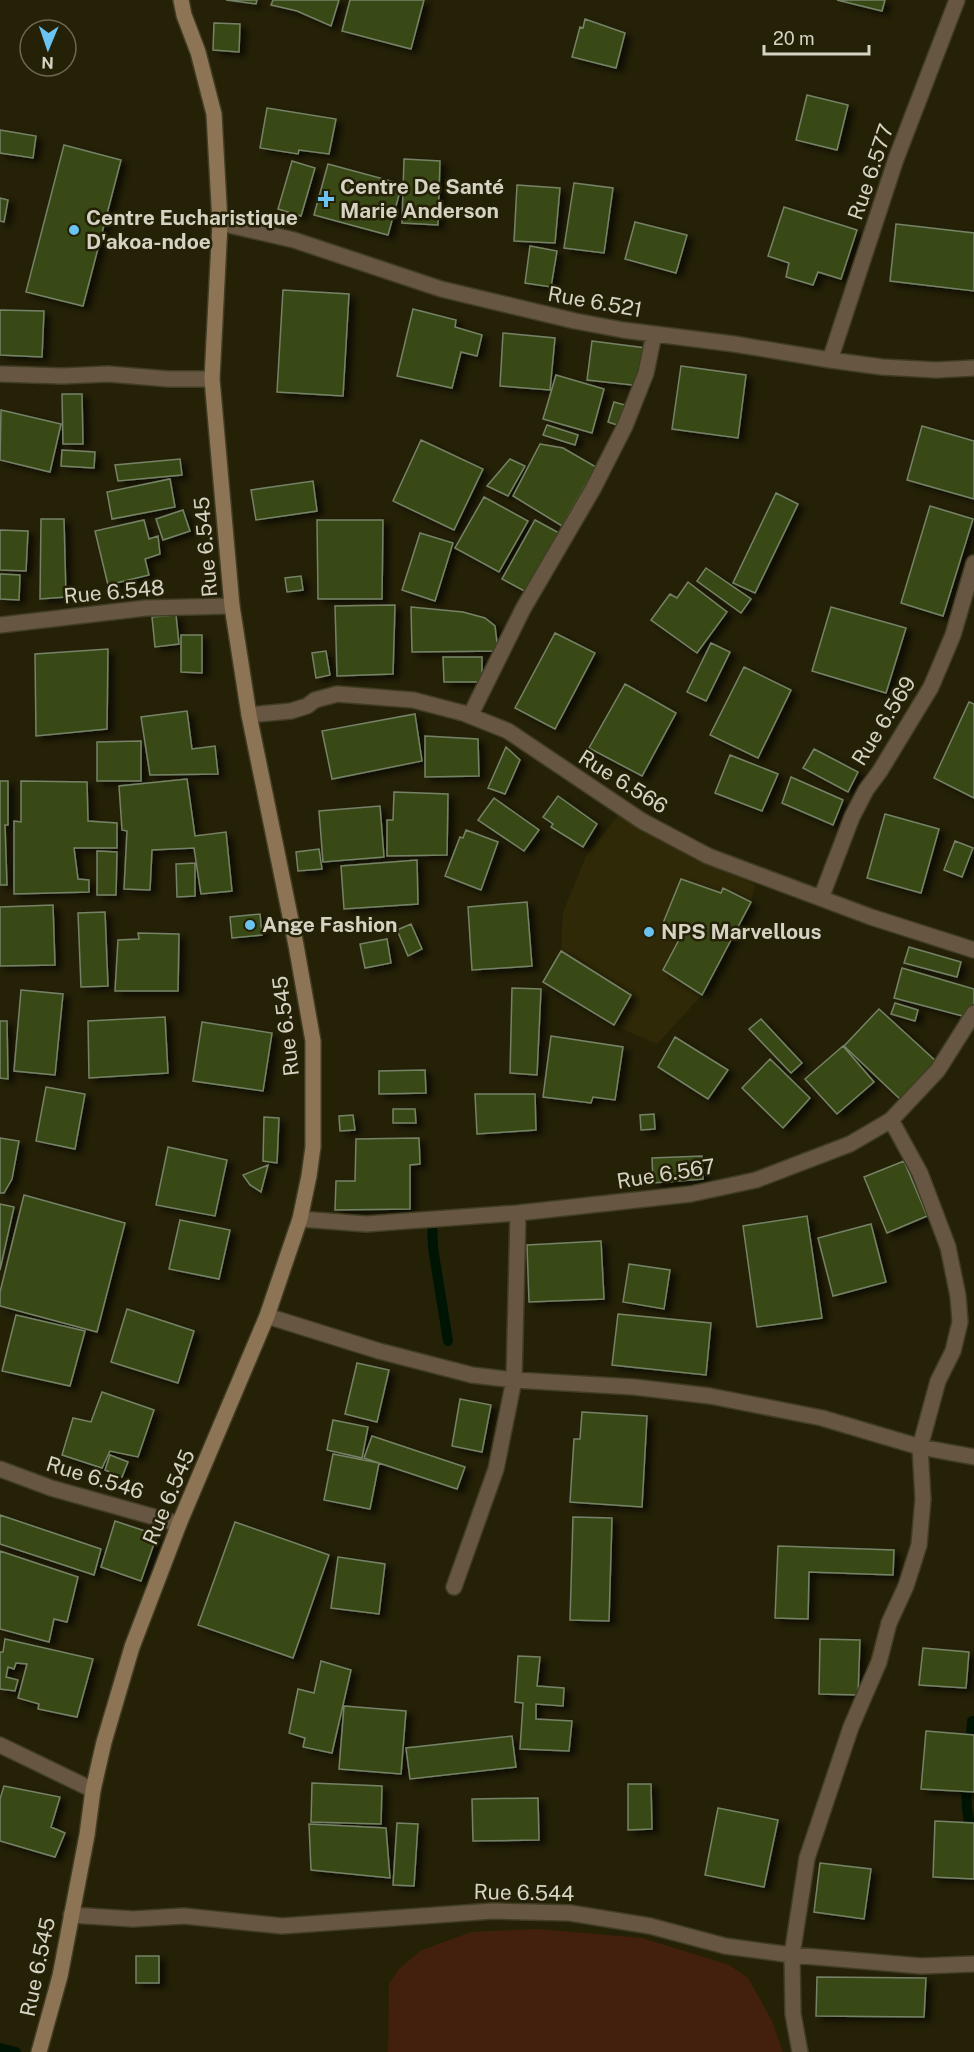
<svg xmlns="http://www.w3.org/2000/svg" width="974" height="2052" font-family="'Public Sans',sans-serif">
<defs>
<filter id="shadow"><feDropShadow dx="6" dy="4" stdDeviation="3" flood-color="#0009"/></filter>
</defs>
<rect width="100%" height="100%" fill="#252107"/>
<path fill="#2f2907" d="M618 816 755 885 751 902 702 995 657 1044 614 1025 543 982 561 951 563 912 587 854Z"/>
<path fill="#43200d" d="M538 1929 642 1938 729 1965 748 1978 772 2021 783 2052H388L389 1984 399 1969 420 1951 471 1932Z"/>
<g fill="none" stroke-linecap="round" stroke-linejoin="round">
<path stroke="#001404" stroke-width="10" d="M432 1223 433 1248 448 1341
M970 1748 972 1721
M966 1778 967 1809 974 1854
M0 2048 16 2052"/>
</g>
<path fill="#374a14" stroke="#768267" stroke-width="1.5" filter="url(#shadow)" d="M226 0H257L256 4Z
M273 0H339L331 26 297 11 271 5Z
M350 0H424L411 49 342 31Z
M837 0H885L882 11Z
M585 19 625 33 616 68 572 57 580 27 583 28Z
M214 23 240 24 239 52 213 50Z
M807 95 848 105 837 150 796 140Z
M267 108 336 119 329 154 299 150 298 154 260 148Z
M0 130 36 136 33 158 0 153Z
M64 145 121 160 83 306 26 292Z
M404 159 440 161 438 225 402 223Z
M292 161 315 168 301 216 278 209Z
M328 164 402 184 388 235 314 215Z
M574 183 613 188 604 253 564 248Z
M517 185 560 188 555 243 514 241Z
M0 198 8 200 4 222 0 221Z
M784 207 857 230 841 279 818 272 813 285 786 277 789 263 768 256Z
M635 222 687 235 676 273 625 259Z
M896 224 974 233V291L890 281Z
M530 246 557 251 551 287 525 283Z
M283 290 349 294 343 396 277 392Z
M413 309 456 320 455 327 482 335 477 356 461 352 452 388 397 376Z
M0 310 44 311 42 357 0 355Z
M503 333 555 338 550 390 500 386Z
M592 341 646 348 641 386 587 380Z
M681 366 746 375 738 438 672 429Z
M556 375 604 389 592 433 543 419Z
M62 394H82L83 444H63Z
M614 402 625 405 620 426 608 422Z
M1 410 61 424 50 472 0 460Z
M547 425 578 435 575 445 543 435Z
M922 426 974 441V499L907 480Z
M421 440 483 469 454 530 393 501Z
M540 444 563 448 596 467 562 526 513 496Z
M62 450 95 452 94 468 61 466Z
M180 459 182 475 118 481 115 465Z
M510 459 525 466 508 496 487 486Z
M170 479 175 507 112 519 107 492Z
M313 481 317 511 256 520 251 490Z
M776 493 798 504 755 593 733 583Z
M484 497 528 521 499 572 455 548Z
M930 506 973 519 943 616 901 603Z
M183 510 190 531 163 540 156 519Z
M41 519H64L66 597 40 599Z
M144 520 149 539 158 536 160 554 145 559 149 575 108 585 95 531Z
M317 520H383L382 599H318Z
M535 520 561 534 528 593 502 579Z
M0 530 28 531 26 571 0 570Z
M420 533 453 543 435 601 402 590Z
M706 568 751 599 741 613 697 581Z
M0 574 20 575 19 600 0 599Z
M301 576 303 590 287 592 285 578Z
M688 582 727 612 697 653 651 620 670 594 677 598Z
M395 605 393 674 337 676 335 606Z
M411 607 463 612 485 618 495 626 498 651 412 652Z
M831 607 906 628 886 693 812 671Z
M176 615 179 644 155 647 152 617Z
M555 633 595 653 555 729 515 708Z
M181 635H202V673L181 672Z
M711 643 730 652 706 701 687 692Z
M108 649 107 729 36 736 35 654Z
M326 651 330 675 316 678 312 653Z
M443 657H482V682H444Z
M744 667 791 690 758 758 710 735Z
M625 684 676 713 642 776 589 748Z
M969 702 974 704V798L934 778Z
M187 711 192 749 215 746 218 774 150 775 141 717Z
M415 714 422 761 332 779 322 731Z
M425 736 478 739 479 776 425 777Z
M141 741V781H97V742Z
M506 747 520 760 505 794 488 788Z
M814 749 858 772 848 792 803 768Z
M730 755 778 774 762 811 715 793Z
M791 777 843 800 833 825 782 803Z
M187 779 195 836 226 832 232 891 201 894 194 848 152 850 150 890 124 889 127 831 122 830 119 786Z
M0 781H8V825H5L7 885H0Z
M21 781 87 782 88 821 117 823V848H74L78 879 89 880V892L14 894V821L21 822Z
M394 792 448 794 447 855 387 856V820H393Z
M558 796 597 824 583 847 551 827 553 824 543 817Z
M494 798 539 830 524 851 478 820Z
M380 806 384 857 323 862 319 811Z
M885 814 939 829 921 893 867 878Z
M466 830 498 842 481 890 445 876 460 837 463 838Z
M955 841 973 848 962 877 944 870Z
M319 849 322 869 298 871 296 852Z
M97 851 117 852 116 895H97Z
M417 860 418 904 344 909 341 866Z
M195 863V896L177 897 176 864Z
M681 879 721 893 723 888 751 902 702 995 663 970 681 936 661 928Z
M527 902 532 966 472 970 468 907Z
M53 905 55 965 0 966V907Z
M105 912 108 986 81 987 78 913Z
M260 914 262 935 232 938 230 917Z
M411 924 422 949 408 956 397 930Z
M138 933 179 934 178 991H115L118 940 139 939Z
M387 939 391 963 365 968 360 944Z
M909 947 961 962 957 977 904 963Z
M561 951 631 995 614 1025 543 982Z
M902 968 974 989V1019L894 998Z
M512 988 541 989 537 1075 510 1073Z
M21 990 63 994 55 1075 14 1071Z
M895 1003 918 1010 915 1021 891 1014Z
M879 1009 938 1063 902 1101 844 1046Z
M165 1017 168 1073 89 1078 88 1021Z
M761 1019 802 1063 791 1073 749 1029Z
M0 1021H7L8 1079 0 1078Z
M202 1022 272 1033 263 1091 193 1081Z
M551 1036 623 1047 615 1100 593 1097 591 1103 543 1097Z
M675 1037 728 1070 708 1099 658 1067Z
M843 1046 874 1082 837 1114 805 1079Z
M770 1059 810 1098 783 1128 742 1088Z
M425 1070 426 1093 379 1094V1071Z
M46 1087 85 1094 75 1149 36 1141Z
M475 1094H535L536 1130 477 1134Z
M393 1109H415L416 1123H393Z
M654 1114 655 1129 641 1130 640 1115Z
M353 1115 355 1130 340 1131 339 1116Z
M264 1117 279 1118 277 1163 263 1161Z
M0 1138 19 1141 12 1179 4 1193H0Z
M419 1138 420 1164 410 1165V1209L335 1210 336 1181H355L356 1139Z
M168 1147 227 1160 215 1216 156 1205Z
M702 1156 703 1179 653 1183 652 1158Z
M904 1161 927 1216 887 1233 864 1177Z
M268 1165 261 1192 250 1185 243 1175Z
M24 1195 125 1223 97 1332 0 1306V1292Z
M0 1204 14 1207 0 1270Z
M807 1216 822 1318 757 1327 743 1226Z
M180 1220 230 1230 219 1279 169 1269Z
M871 1224 886 1282 833 1296 818 1238Z
M601 1241 604 1299 529 1302 527 1245Z
M629 1264 670 1270 664 1309 623 1302Z
M127 1309 194 1331 178 1383 111 1362Z
M618 1314 711 1323 706 1375 612 1365Z
M16 1315 85 1331 70 1386 2 1371Z
M357 1363 389 1370 377 1422 345 1414Z
M102 1392 154 1410 138 1457 110 1451 102 1468 62 1455 73 1418 91 1422Z
M460 1399 491 1405 482 1452 452 1446Z
M582 1412 647 1416 642 1507 570 1502 574 1439H580Z
M333 1420 368 1427 362 1458 327 1450Z
M372 1436 465 1467 457 1489 364 1458Z
M333 1454 379 1463 370 1509 324 1500Z
M110 1455 128 1462 122 1477 105 1470Z
M0 1515 101 1549 94 1575 0 1544Z
M573 1517 612 1518 609 1621 570 1620Z
M115 1521 157 1535 141 1581 101 1567Z
M235 1522 329 1555 293 1658 198 1625Z
M778 1546 894 1550 893 1575 809 1572 808 1619 775 1618Z
M0 1551 78 1577 67 1622 54 1619 49 1642 0 1629Z
M338 1557 385 1564 379 1614 331 1608Z
M5 1639 93 1659 77 1717 38 1709 39 1704 18 1698 27 1664 16 1663 14 1669 8 1667 6 1677 18 1680 15 1691 0 1689V1652H3Z
M820 1639 860 1640 858 1695 819 1694Z
M923 1648 969 1652 966 1688 919 1685Z
M518 1656 540 1657 537 1686 564 1688 563 1706 536 1704V1719L572 1721 569 1751 520 1749 523 1703 515 1702Z
M321 1661 351 1670 332 1753 303 1747 305 1738 289 1733 298 1689 314 1693Z
M344 1706 406 1711 401 1774 339 1769Z
M926 1731 974 1735V1792L921 1789Z
M512 1736 516 1767 410 1779 406 1748Z
M312 1783 382 1786 381 1824 311 1822Z
M628 1784H651L652 1829 628 1830Z
M4 1786 60 1797 51 1827 65 1833 55 1857 0 1841V1799Z
M538 1798 539 1840 473 1841 472 1799Z
M718 1808 778 1820 764 1887 705 1875Z
M935 1821 974 1823V1879L933 1877Z
M397 1823 418 1824 414 1886 393 1885Z
M309 1824 386 1828 390 1878 311 1870Z
M820 1863 871 1869 864 1919 814 1912Z
M136 1956H159V1983H136Z
M817 1977 926 1978 924 2017 816 2016Z"/>
<g fill="none" stroke-linecap="round" stroke-linejoin="round">
<defs>
<path id="street" d="M220 223 294 240 441 289 575 321 623 330 734 344 830 360 882 367 936 370 974 368
M830 360 896 159 957 0
M0 374 63 376 108 374 169 379H212
M0 625 146 608 232 606
M249 715 291 711 307 706 315 700 337 694 413 700 463 713 508 731 642 821 708 856 871 917 974 950
M470 716 523 609 593 489 625 426 646 373 654 334
M821 898 852 817 866 790 880 771 931 687 953 635 974 563
M300 1219 366 1224 518 1213 691 1194 756 1180 850 1144 891 1120 938 1070 974 1013
M267 1316 379 1351 472 1375 514 1380 634 1387 710 1396 822 1418 920 1447 974 1457
M0 1469 51 1488 179 1524
M454 1587 496 1469 514 1380 518 1213
M0 1745 93 1790
M71 1915 133 1919 184 1916 282 1926 493 1911 570 1913 650 1926 725 1946 792 1955 921 1966 974 1964
M800 2052 793 2014 792 1955 807 1858 851 1727 879 1662 889 1623 906 1586 919 1545 923 1499 920 1447 938 1381 953 1351 960 1322 958 1296 948 1247 920 1173 891 1120"/>
<path id="secondary" d="M39 2052 60 1976 87 1835 93 1790 104 1742 132 1647 179 1524 267 1316 300 1219 309 1176 313 1147V1041L296 945 249 715 232 606 212 379 220 223 214 114 198 52 184 15 181 0"/>
</defs>
<use href="#street" stroke="#413d25" stroke-width="18"/>
<use href="#secondary" stroke="#413d25" stroke-width="18"/>
<use href="#street" stroke="#665642" stroke-width="15"/>
<use href="#secondary" stroke="#8d7454" stroke-width="15"/>
</g>
<g fill="#6ac3f1" stroke="#252107" stroke-width="2">
<path d="M323 190h6v6h6v6h-6v6h-6v-6h-6v-6h6z"/>
<circle cx="74" cy="230" r="6"/>
<circle cx="250" cy="925" r="6"/>
<circle cx="649" cy="932" r="6"/>
</g>
<g text-anchor="middle" stroke-width="5" stroke-linejoin="round" paint-order="stroke">
<g font-size="21" fill="#d6d3c4" stroke="#252107">
<text transform="translate(871 172) rotate(-71)" y="7">Rue 6.577</text>
<text transform="translate(595 302) rotate(10)" y="7">Rue 6.521</text>
<text transform="translate(206 547) rotate(-95)" y="7">Rue 6.545</text>
<text transform="translate(114 592) rotate(-5)" y="7">Rue 6.548</text>
<text transform="translate(884 721) rotate(-58)" y="7">Rue 6.569</text>
<text transform="translate(623 782) rotate(32)" y="7">Rue 6.566</text>
<text transform="translate(286 1026) rotate(-97)" y="7">Rue 6.545</text>
<text transform="translate(666 1174) rotate(-9)" y="7">Rue 6.567</text>
<text transform="translate(95 1478) rotate(17)" y="7">Rue 6.546</text>
<text transform="translate(169 1497) rotate(-67)" y="7">Rue 6.545</text>
<text transform="translate(524 1893) rotate(1)" y="7">Rue 6.544</text>
<text transform="translate(38 1967) rotate(-78)" y="7">Rue 6.545</text>
</g>
<g font-size="21" font-weight="bold" fill="#d6d3c4" stroke="#252107" text-anchor="start">
<text x="340" y="194">Centre De Santé<tspan x="340" dy="24">Marie Anderson</tspan></text>
<text x="86" y="225">Centre Eucharistique<tspan x="86" dy="24">D'akoa-ndoe</tspan></text>
<text x="262" y="932">Ange Fashion</text>
<text x="661" y="939">NPS Marvellous</text>
</g>
</g>
<g transform="translate(48 48) rotate(182)"><circle r="28" fill="#252107" stroke="#6c6853" stroke-width="1.5"/>
<path d="M0-4.5L10 22L0 15L-10 22Z" fill="#6ac3f1"/>
<text y="-9" font-size="16" font-weight="bold" text-anchor="middle" fill="#d6d3c4">N</text>
</g>
<path d="M764 45v9h105v-9" fill="none" stroke="#d6d3c4" stroke-width="3"/>
<text x="773" y="45" font-size="18" fill="#d6d3c4" stroke="#252107" stroke-width="4.5" paint-order="stroke">20 m</text>
</svg>
